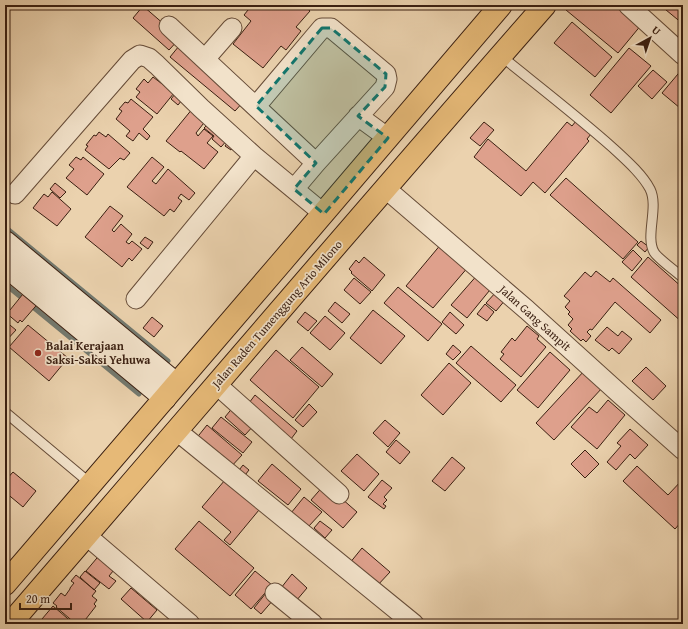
<svg xmlns="http://www.w3.org/2000/svg" width="688" height="629" font-family="'Gentium Book Plus',serif">
<rect width="100%" height="100%" fill="#ebd2ae"/>
<filter id="stains"><feTurbulence type="fractalNoise" baseFrequency=".005" numOctaves="4"/><feColorMatrix values="0 0 0 0 .2 0 0 0 0 .09 0 0 0 0 .02 0 0 0 .5 -.17"/></filter>
<radialGradient id="worn" r=".72"><stop offset=".6" stop-color="#630" stop-opacity="0"/><stop offset="1" stop-color="#630" stop-opacity=".3"/></radialGradient>
<g fill="none" stroke-linecap="round" stroke-linejoin="round">
<path stroke="#737a70" stroke-width="5" d="M5 227 168 361
M5 284 139 394"/>
</g>
<path fill="#dea08c" stroke="#3a1f11" d="M252 5H303L310 11 296 27 301 31 286 50 281 46 263 68 233 44 251 21 244 15Z
M570 5H619L642 24 618 53 566 10Z
M660 5H683V24Z
M143 6 180 38 169 50 133 18Z
M572 22 612 57 595 77 554 43Z
M179 46 244 101 235 111 170 57Z
M629 48 651 66 611 113 590 95Z
M683 68V105L680 108 662 93Z
M653 70 667 82 652 99 638 86Z
M153 77 174 93 157 114 136 97 140 92 136 89 144 79 148 83Z
M175 94 182 100 178 105 171 99Z
M131 99 153 117 143 129 150 136 147 140 139 133 133 141 126 136 130 131 116 119 122 111 119 109 125 102 128 103Z
M193 108 207 119 196 133 198 136 204 129 213 136 207 143 218 152 204 169 181 151 180 152 166 141Z
M576 121 591 134 587 139 589 141 545 193 533 182 521 196 474 157 488 139 526 171 567 122 572 126Z
M210 122 229 138 221 147 212 139 214 136 204 128Z
M484 122 494 130 480 146 470 138Z
M99 132 106 137 108 134 130 153 124 160 120 158 109 169 85 150 88 146 86 145 94 135 96 136Z
M230 139 236 144 231 150 225 146Z
M76 157 81 160 83 157 104 174 87 195 66 178 74 169 69 165Z
M152 157 164 167 152 181 156 184 168 169 195 193 189 200 181 194 178 198 182 201 174 212 170 209 164 216 127 187Z
M566 178 638 242 623 259 550 195Z
M55 183 66 192 60 198 50 189Z
M52 192 71 209 57 226 33 208 44 194 48 197Z
M110 206 123 216 112 230 114 232 121 224 132 234 126 242 129 244 132 241 142 249 132 261 129 258 122 267 85 237Z
M145 237 153 242 148 249 140 243Z
M641 241 649 247 645 252 637 245Z
M442 243 469 266 433 308 406 286Z
M633 250 642 259 632 271 622 262Z
M364 257 385 275 372 291 351 273 352 272 349 269 356 260 359 263Z
M648 257 683 288V323L631 277Z
M596 271 610 282 613 278 661 320 650 333 615 302 592 330 590 329 587 332 591 336 586 342 583 339 581 341 570 331 572 329 568 325 573 319 568 314 570 312 565 307 570 301 564 296 585 272 591 277Z
M479 273 494 285 467 318 451 305Z
M354 278 371 292 360 304 344 290Z
M398 287 442 324 428 341 384 303Z
M27 289 41 300 22 322 20 320 18 323 5 312V306L10 310Z
M497 291 506 299 496 311 486 303Z
M335 302 350 314 342 323 328 311Z
M485 304 494 312 487 321 477 314Z
M373 310 405 336 381 364 350 338Z
M305 312 317 321 308 331 297 322Z
M450 312 464 325 456 334 442 322Z
M325 316 345 333 330 350 310 333Z
M152 317 163 326 154 337 143 328Z
M5 321 16 330 5 342Z
M28 325 68 358 49 381 9 347Z
M527 326 539 336 537 339 546 347 521 377 500 359 504 354 501 352 512 338 515 341Z
M607 327 618 336 622 331 632 339 619 354 612 348 609 351 595 340Z
M453 345 461 352 453 360 446 354Z
M471 346 516 385 501 402 456 363Z
M302 347 333 374 322 387 290 360Z
M276 350 319 387 293 418 250 380Z
M550 352 570 370 538 408 517 390Z
M449 363 471 383 443 415 421 395Z
M646 367 666 386 653 400 632 381Z
M585 370 603 387 554 440 536 423Z
M255 395 297 431 288 443 246 407Z
M608 400 625 415 597 449 571 427 589 407 597 413Z
M309 404 317 412 303 427 295 420Z
M234 406 255 424 245 435 225 417Z
M221 417 252 442 243 453 212 428Z
M385 420 400 433 388 447 373 433Z
M207 425 242 455 229 469 195 440Z
M630 429 648 445 635 459 630 454 616 470 607 462 621 446 617 443Z
M396 440 410 452 400 464 386 452Z
M585 450 599 464 585 478 571 464Z
M357 454 379 474 364 491 341 471Z
M452 457 465 468 445 491 432 481Z
M272 464 301 489 288 505 258 481Z
M243 465 249 470 242 479 236 474Z
M637 466 668 495 683 479V520L675 529 623 481Z
M5 469 9 473 5 478Z
M13 472 36 491 23 507 5 492V481Z
M225 480 259 510 230 545 224 540 231 532 202 507Z
M382 480 392 488 384 497 387 500 383 504 386 506 384 509 368 497Z
M325 484 357 512 343 528 311 500Z
M304 497 322 512 308 527 291 513Z
M199 521 254 568 230 596 175 549Z
M320 521 332 530 325 538 314 528Z
M362 548 390 572 376 587 349 564Z
M102 552 118 565 109 576 116 581 109 589 86 571Z
M85 571 100 583 94 590 80 577Z
M255 571 272 585 251 609 235 595Z
M292 574 307 588 296 601 281 588Z
M76 575 96 591 92 596 97 600 94 604 96 606 82 624H76L56 607 57 606 53 603 61 593 65 596 70 589V588L74 583 71 581Z
M131 588 157 610 147 622 121 599Z
M266 593 274 599 261 614 254 608Z
M53 606 74 624H48L42 619Z"/>
<g fill="none" stroke-linecap="round" stroke-linejoin="round">
<defs>
<path id="lane" d="M501 56C538 86 577 116 613 148 626 160 642 174 650 189 659 207 645 236 654 252 657 258 677 272 683 278
M5 412 91 484"/>
<path id="street" d="M628 5 683 55
M169 26 316 163 294 189
M205 59 232 28
M256 106 322 28H331L386 74 387 79 385 87 316 163
M358 116 388 138
M385 188 527 310 621 395 683 450
M15 194 132 60 140 55 149 58 157 65 201 108 254 156 324 214
M136 299 254 156
M217 385 339 494
M177 431 414 624
M87 536 190 624
M275 593 313 624"/>
<path id="secondary" d="M5 242 176 384
M5 265 165 398"/>
<path id="highway" d="M5 584C170 391 337 199 501 5
M10 624C188 418 365 210 545 5"/>
</defs>
<use href="#lane" stroke="#664c38" stroke-width="11"/>
<use href="#street" stroke="#664c38" stroke-width="21"/>
<use href="#secondary" stroke="#3a1f11" stroke-width="24"/>
<use href="#highway" stroke="#3a1f11" stroke-width="24"/>
<use href="#lane" stroke="#f2e2ca" stroke-width="9"/>
<use href="#street" stroke="#f2e2ca" stroke-width="19"/>
<use href="#secondary" stroke="#f2e2ca" stroke-width="22"/>
<use href="#highway" stroke="#e6b977" stroke-width="22"/>
</g>
<path fill="#0f766e" fill-opacity="0.2" stroke="#0f766e" stroke-width="3" stroke-dasharray="8 5" stroke-linejoin="round" d="M322 28H331L386 74 385 87 358 116 388 138 324 214 294 189 316 163 256 106Z"/>
<circle fill="#8f2418" stroke="#f2e2ca" stroke-width="1.5" cx="38" cy="353" r="4"/>
<g text-anchor="middle" stroke-width="3.5" stroke-linejoin="round" paint-order="stroke">
<g font-size="12" fill="#3a1f11" stroke="#f2e2ca">
<text transform="translate(277 314) rotate(-49)" y="4">Jalan Raden Tumenggung Ario Milono</text>
<text transform="translate(535 318) rotate(42)" y="4">Jalan Gang Sampit</text>
</g>
<g font-size="12" font-weight="bold" fill="#3a1f11" stroke="#f2e2ca" text-anchor="start">
<text x="46" y="350">Balai Kerajaan<tspan x="46" dy="14">Saksi-Saksi Yehuwa</tspan></text>
</g>
</g>
<rect width="688" height="629" fill="none" stroke="#ebd2ae" stroke-width="20"/>
<rect x="6" y="6" width="676" height="617" fill="none" stroke="#3a1f11" stroke-width="2"/>
<rect x="10" y="10" width="668" height="609" fill="none" stroke="#3a1f11"/>
<g transform="translate(650 38) rotate(40)" stroke="#f2e2ca" stroke-width="3" paint-order="stroke">
<path d="M0-3L7 15L0 10L-7 15Z" fill="#3a1f11"/>
<text y="-6" font-size="11" font-weight="bold" text-anchor="middle" fill="#3a1f11">U</text>
</g>
<path d="M20 603v6h51v-6" fill="none" stroke="#3a1f11" stroke-width="2"/>
<text x="26" y="603" font-size="12" fill="#3a1f11" stroke="#f2e2ca" stroke-width="3" paint-order="stroke">20 m</text>
<rect width="100%" height="100%" filter="url(#stains)"/>
<rect width="100%" height="100%" fill="url(#worn)"/>
</svg>
